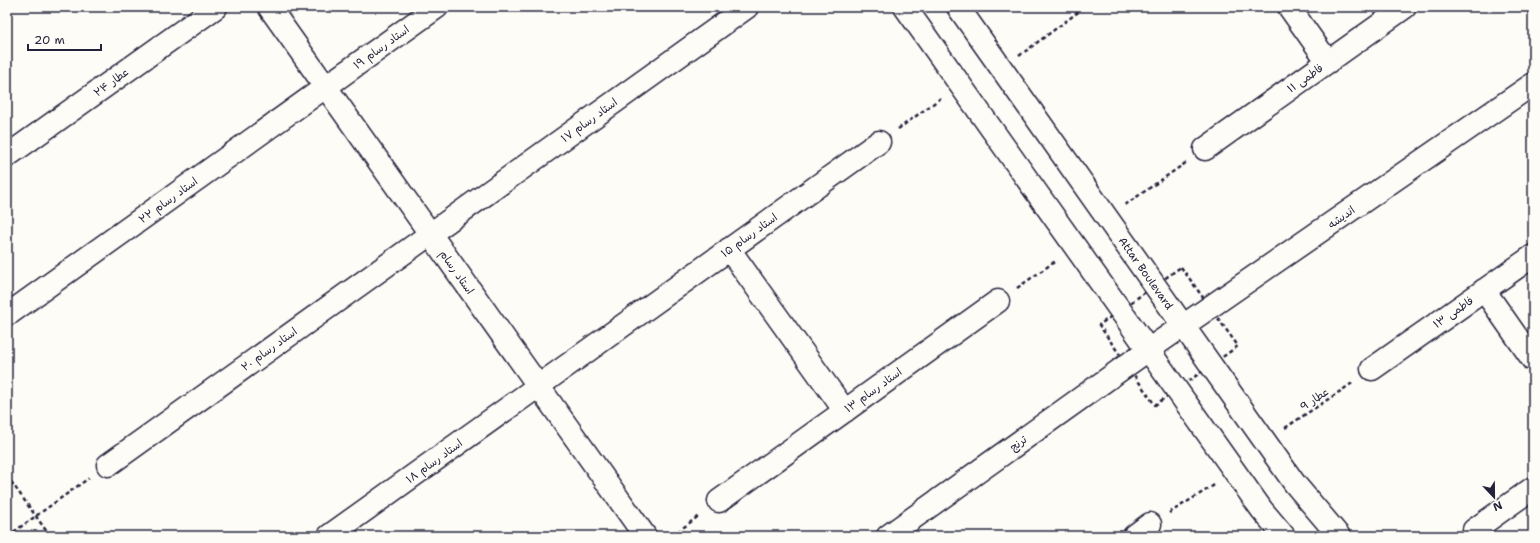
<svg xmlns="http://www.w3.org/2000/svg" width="1540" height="543" font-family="'Shantell Sans','Playpen Sans Arabic',sans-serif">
<rect width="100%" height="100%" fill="#fdfcf7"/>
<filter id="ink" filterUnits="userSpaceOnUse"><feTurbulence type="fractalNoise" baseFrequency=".025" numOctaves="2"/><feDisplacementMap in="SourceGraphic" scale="8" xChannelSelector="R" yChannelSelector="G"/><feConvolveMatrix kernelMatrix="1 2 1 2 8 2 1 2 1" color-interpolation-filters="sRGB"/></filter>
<g filter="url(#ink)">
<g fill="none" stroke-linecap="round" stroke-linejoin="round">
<defs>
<path id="minor" d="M269 7 645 536
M1289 7 1328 62
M1205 149 1405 7
M7 156 216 7
M729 249 845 411
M1484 290 1533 360
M10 313 437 7
M1372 369 1533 256
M108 465 747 7
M719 501 998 301
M1474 530 1533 488
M329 536 879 142
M888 536 1148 350 1533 84
M1134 536 1150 524"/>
<g id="tertiary">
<path d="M905 7 1262 510 1284 536"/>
<path id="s1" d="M958 7 1295 484 1339 536"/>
</g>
</defs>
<use href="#minor" stroke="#22223b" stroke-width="25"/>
<use href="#tertiary" stroke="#22223b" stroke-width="25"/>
<path stroke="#22223b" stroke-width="2.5" stroke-dasharray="4 3" stroke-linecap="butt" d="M1019 56 1085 7
M898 129 941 98
M1125 205 1187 162
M1181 267 1238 346 1155 405 1099 325Z
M1017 288 1057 260
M1285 428 1354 382
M7 476 50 536
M1169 513 1216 484
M8 536 89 478
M672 536 700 515"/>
<use href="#minor" stroke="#fdfcf7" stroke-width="22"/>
<use href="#tertiary" stroke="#fdfcf7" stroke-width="22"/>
</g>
</g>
<g text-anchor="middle" stroke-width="3" stroke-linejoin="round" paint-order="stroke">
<g font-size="11" fill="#22223b" stroke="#fdfcf7">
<text transform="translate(381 47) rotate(-36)" y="4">استاد رسام ۱۹</text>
<text transform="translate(1305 78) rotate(-35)" y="4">فاطمی ۱۱</text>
<text transform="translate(111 82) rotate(-36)" y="4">عطار ۲۴</text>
<text transform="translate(589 120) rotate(-36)" y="4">استاد رسام ۱۷</text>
<text transform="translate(168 200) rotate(-36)" y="4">استاد رسام ۲۲</text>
<text transform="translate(1341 217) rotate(-35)" y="4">اندیشه</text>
<text transform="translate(749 235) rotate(-36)" y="4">استاد رسام ۱۵</text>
<text transform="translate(457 272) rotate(55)" y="4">استاد رسام</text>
<text dy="4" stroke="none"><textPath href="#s1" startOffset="326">Attar Boulevard</textPath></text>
<text transform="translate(1453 312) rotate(-35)" y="4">فاطمی ۱۳</text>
<text transform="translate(269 349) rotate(-36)" y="4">استاد رسام ۲۰</text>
<text transform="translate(873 390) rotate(-36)" y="4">استاد رسام ۱۳</text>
<text transform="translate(1314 399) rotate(-34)" y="4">عطار 9</text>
<text transform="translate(1018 443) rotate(-36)" y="4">ترنج</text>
<text transform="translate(434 461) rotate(-36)" y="4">استاد رسام ۱۸</text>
</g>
</g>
<rect width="1540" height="543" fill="none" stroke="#fdfcf7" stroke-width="24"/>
<rect x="12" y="12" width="1516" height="519" fill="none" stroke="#22223b" stroke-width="1.5" filter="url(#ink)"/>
<g transform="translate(1494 497) rotate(158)" stroke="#fdfcf7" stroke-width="3" paint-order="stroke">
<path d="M0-3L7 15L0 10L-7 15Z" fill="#22223b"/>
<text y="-6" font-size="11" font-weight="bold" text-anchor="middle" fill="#22223b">N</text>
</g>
<path d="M28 44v6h73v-6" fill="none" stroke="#22223b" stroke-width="2"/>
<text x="34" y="44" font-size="12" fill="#22223b" stroke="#fdfcf7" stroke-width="3" paint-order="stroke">20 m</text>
</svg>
